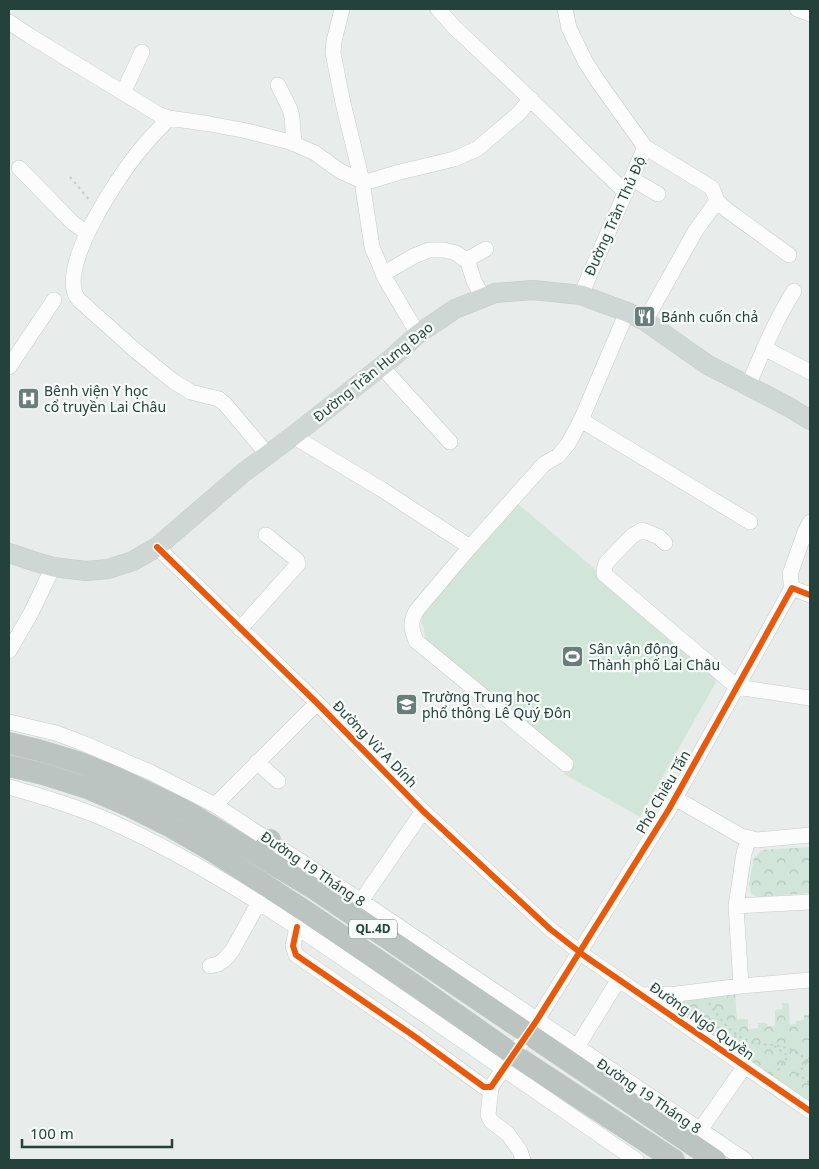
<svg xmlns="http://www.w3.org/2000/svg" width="819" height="1169" font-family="'Noto Sans',sans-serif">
<defs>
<pattern id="park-crowns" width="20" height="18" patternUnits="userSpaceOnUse" patternTransform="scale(1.25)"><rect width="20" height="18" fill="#d1e6d8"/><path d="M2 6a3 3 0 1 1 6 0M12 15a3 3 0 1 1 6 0" fill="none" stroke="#b3c6ba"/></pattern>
</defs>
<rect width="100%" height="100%" fill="#e8edeb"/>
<path fill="#d1e6d8" d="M517 503 720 675 640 817 564 774 569 763 426 639 423 625 421 623 422 620V616Z"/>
<path fill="url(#park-crowns)" d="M810 847V893L757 897 751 893 749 884 754 858 762 850Z
M735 992 737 1019H748V1029L758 1028V1023H767V1026H775V1010L782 1009V1003H789L790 1025 796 1024V1021L804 1020V1015H810V1106L667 1004 666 1001Z"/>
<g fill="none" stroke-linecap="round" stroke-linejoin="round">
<defs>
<path id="minor" d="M342 9 334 41 333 53 343 103 362 181 372 247 386 280 418 334
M438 9 454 27 521 90 626 193
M565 9 569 28 585 61 597 80 645 147 581 295
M797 9 810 14
M9 22 30 36 158 114 169 118 210 124 247 131 290 142 315 153 340 171 362 181H370L400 172 454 159 477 149 518 114 531 99
M278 85 290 109 292 117 294 144
M123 93 142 52
M169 118C158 130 146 142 136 155 117 179 54 272 79 300L136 351 173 381 191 392 219 399 225 404 268 455
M645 147 712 188 717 201 727 210 789 255
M19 168 73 223 87 233
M632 179 658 194
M466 260 486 249
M383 274 414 256 429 250H444L456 253 468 262 474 281 483 298
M645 321 696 230 717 201
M764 348 810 372
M381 366 450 442
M9 367 54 300
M748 386C762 353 775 321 794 291
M581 420 750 522
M293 436 381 489 470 547
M665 543 659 537 642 530 632 536 606 563 604 571V574L737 687 810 698
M157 547 317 703 423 811 550 929 586 957 810 1111
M792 588 790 574 805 532 810 522
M240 629 298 564 297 560 266 535
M9 651 31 613 53 567
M9 722 56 733 85 744 150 772 215 805 361 901 745 1160
M257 762 278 781
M566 764 416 641C411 628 410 623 416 611L470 547 544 464 558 456 568 444 581 420 627 312
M9 787C41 796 74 806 105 819 209 865 301 929 393 993 474 1049 555 1105 636 1160
M675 798 741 836 757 840 810 835
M215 805 317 703
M361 901 423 811
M736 906 810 902
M297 927 293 946 296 955 414 1036 484 1087H491L537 1020 669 809 792 588 810 595
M210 966 218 964 224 960 232 951 259 902
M741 986 736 906 744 853 749 839
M642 995 677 994 741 986 810 980
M577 1047 619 979
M491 1087 488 1115 491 1121 508 1134 520 1151 523 1160
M700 1130 745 1066"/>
<path id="major" d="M9 553 33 561 53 567 86 571 108 569 133 561 157 547 243 473 293 436 392 358 418 334 455 309 495 293 533 290 581 295 627 312 645 321 708 365 787 406 810 420"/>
<path id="highway" d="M9 743 38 750 78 762 111 775 186 811 222 833 313 888 715 1160
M9 766 43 774 87 788 131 807 171 827 214 852 308 913 419 988 514 1055 674 1160
M260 855 270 840"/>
</defs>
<use href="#minor" stroke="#c5cac8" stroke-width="16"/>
<use href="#major" stroke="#c3ccc9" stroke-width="20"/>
<use href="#highway" stroke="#c3ccc9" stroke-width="22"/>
<path stroke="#c3ccca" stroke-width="2" stroke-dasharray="2.5 4" stroke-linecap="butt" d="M70 177 91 202
M709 1003C720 1019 732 1036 752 1042 762 1045 773 1044 783 1047 793 1049 802 1056 810 1062
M731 1043 737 1034
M774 1046 788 1056 776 1073
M810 1057 798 1074 810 1083"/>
<use href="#minor" stroke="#fcfcfc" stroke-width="15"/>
<use href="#major" stroke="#cfd7d5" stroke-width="19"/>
<use href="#highway" stroke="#bcc4c2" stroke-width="21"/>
<defs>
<path id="cycleway" d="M157 547 317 703 423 811 550 929 586 957 810 1111
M297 927 293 946 296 955 414 1036 484 1087H491L537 1020 669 809 792 588 810 595"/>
</defs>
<use href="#cycleway" stroke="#f7fbf9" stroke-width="9"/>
<use href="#cycleway" stroke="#e8590c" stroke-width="6"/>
</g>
<defs>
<symbol id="restaurant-square" viewBox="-11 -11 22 22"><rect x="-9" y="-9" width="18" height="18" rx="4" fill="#697e78" stroke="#f7fbf9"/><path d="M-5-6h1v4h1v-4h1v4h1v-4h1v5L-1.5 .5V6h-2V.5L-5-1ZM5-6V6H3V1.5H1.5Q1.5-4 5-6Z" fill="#fff"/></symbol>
<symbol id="hospital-square" viewBox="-11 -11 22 22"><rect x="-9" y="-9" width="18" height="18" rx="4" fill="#697e78" stroke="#f7fbf9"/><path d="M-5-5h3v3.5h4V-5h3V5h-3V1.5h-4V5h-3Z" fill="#fff"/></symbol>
<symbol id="stadium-square" viewBox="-11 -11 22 22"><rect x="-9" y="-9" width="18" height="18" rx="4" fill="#697e78" stroke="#f7fbf9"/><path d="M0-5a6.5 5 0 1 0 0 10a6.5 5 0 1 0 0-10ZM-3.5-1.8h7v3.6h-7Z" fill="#fff"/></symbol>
<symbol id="school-square" viewBox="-11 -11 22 22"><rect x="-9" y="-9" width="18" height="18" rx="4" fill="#697e78" stroke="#f7fbf9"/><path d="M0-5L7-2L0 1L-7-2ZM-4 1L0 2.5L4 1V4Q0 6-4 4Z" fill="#fff"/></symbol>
</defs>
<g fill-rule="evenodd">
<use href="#restaurant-square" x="632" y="304" width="25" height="25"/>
<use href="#hospital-square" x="16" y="386" width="25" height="25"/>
<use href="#stadium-square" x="560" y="644" width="25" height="25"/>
<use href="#school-square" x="394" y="692" width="25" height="25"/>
</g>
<g text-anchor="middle" stroke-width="4.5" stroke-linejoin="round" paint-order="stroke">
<rect fill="#f7fbf9" stroke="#637a73" stroke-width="1" x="349" y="919.5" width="48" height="19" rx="4"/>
<g font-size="12" font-weight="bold" fill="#24423a">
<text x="373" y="933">QL.4D</text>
</g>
<g font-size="14" fill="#24423a" stroke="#f7fbf9">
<text transform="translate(615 216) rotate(-66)" y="5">Đường Trần Thủ Độ</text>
<text transform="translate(373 372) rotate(-39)" y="5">Đường Trần Hưng Đạo</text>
<text transform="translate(375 744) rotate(46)" y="5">Đường Vừ A Dính</text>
<text transform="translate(663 792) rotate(-60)" y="5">Phố Chiêu Tấn</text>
<text transform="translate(313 869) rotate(34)" y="5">Đường 19 Tháng 8</text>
<text transform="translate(702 1021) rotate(35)" y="5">Đường Ngô Quyền</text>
<text transform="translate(649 1096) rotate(34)" y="5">Đường 19 Tháng 8</text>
</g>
<g font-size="14" fill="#24423a" stroke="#f7fbf9" text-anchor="start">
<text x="661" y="322">Bánh cuốn chả</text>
<text x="44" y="396">Bệnh viện Y học<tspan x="44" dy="16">cổ truyền Lai Châu</tspan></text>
<text x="589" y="654">Sân vận động<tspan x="589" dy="16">Thành phố Lai Châu</tspan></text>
<text x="422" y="702">Trường Trung học<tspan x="422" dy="16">phổ thông Lê Quý Đôn</tspan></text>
</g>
</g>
<rect width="819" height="1169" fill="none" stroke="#24423a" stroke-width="20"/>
<path d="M22 1139v8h150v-8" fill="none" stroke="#24423a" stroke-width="2.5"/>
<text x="30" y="1139" font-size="15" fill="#24423a" stroke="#f7fbf9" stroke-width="4" paint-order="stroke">100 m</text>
</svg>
